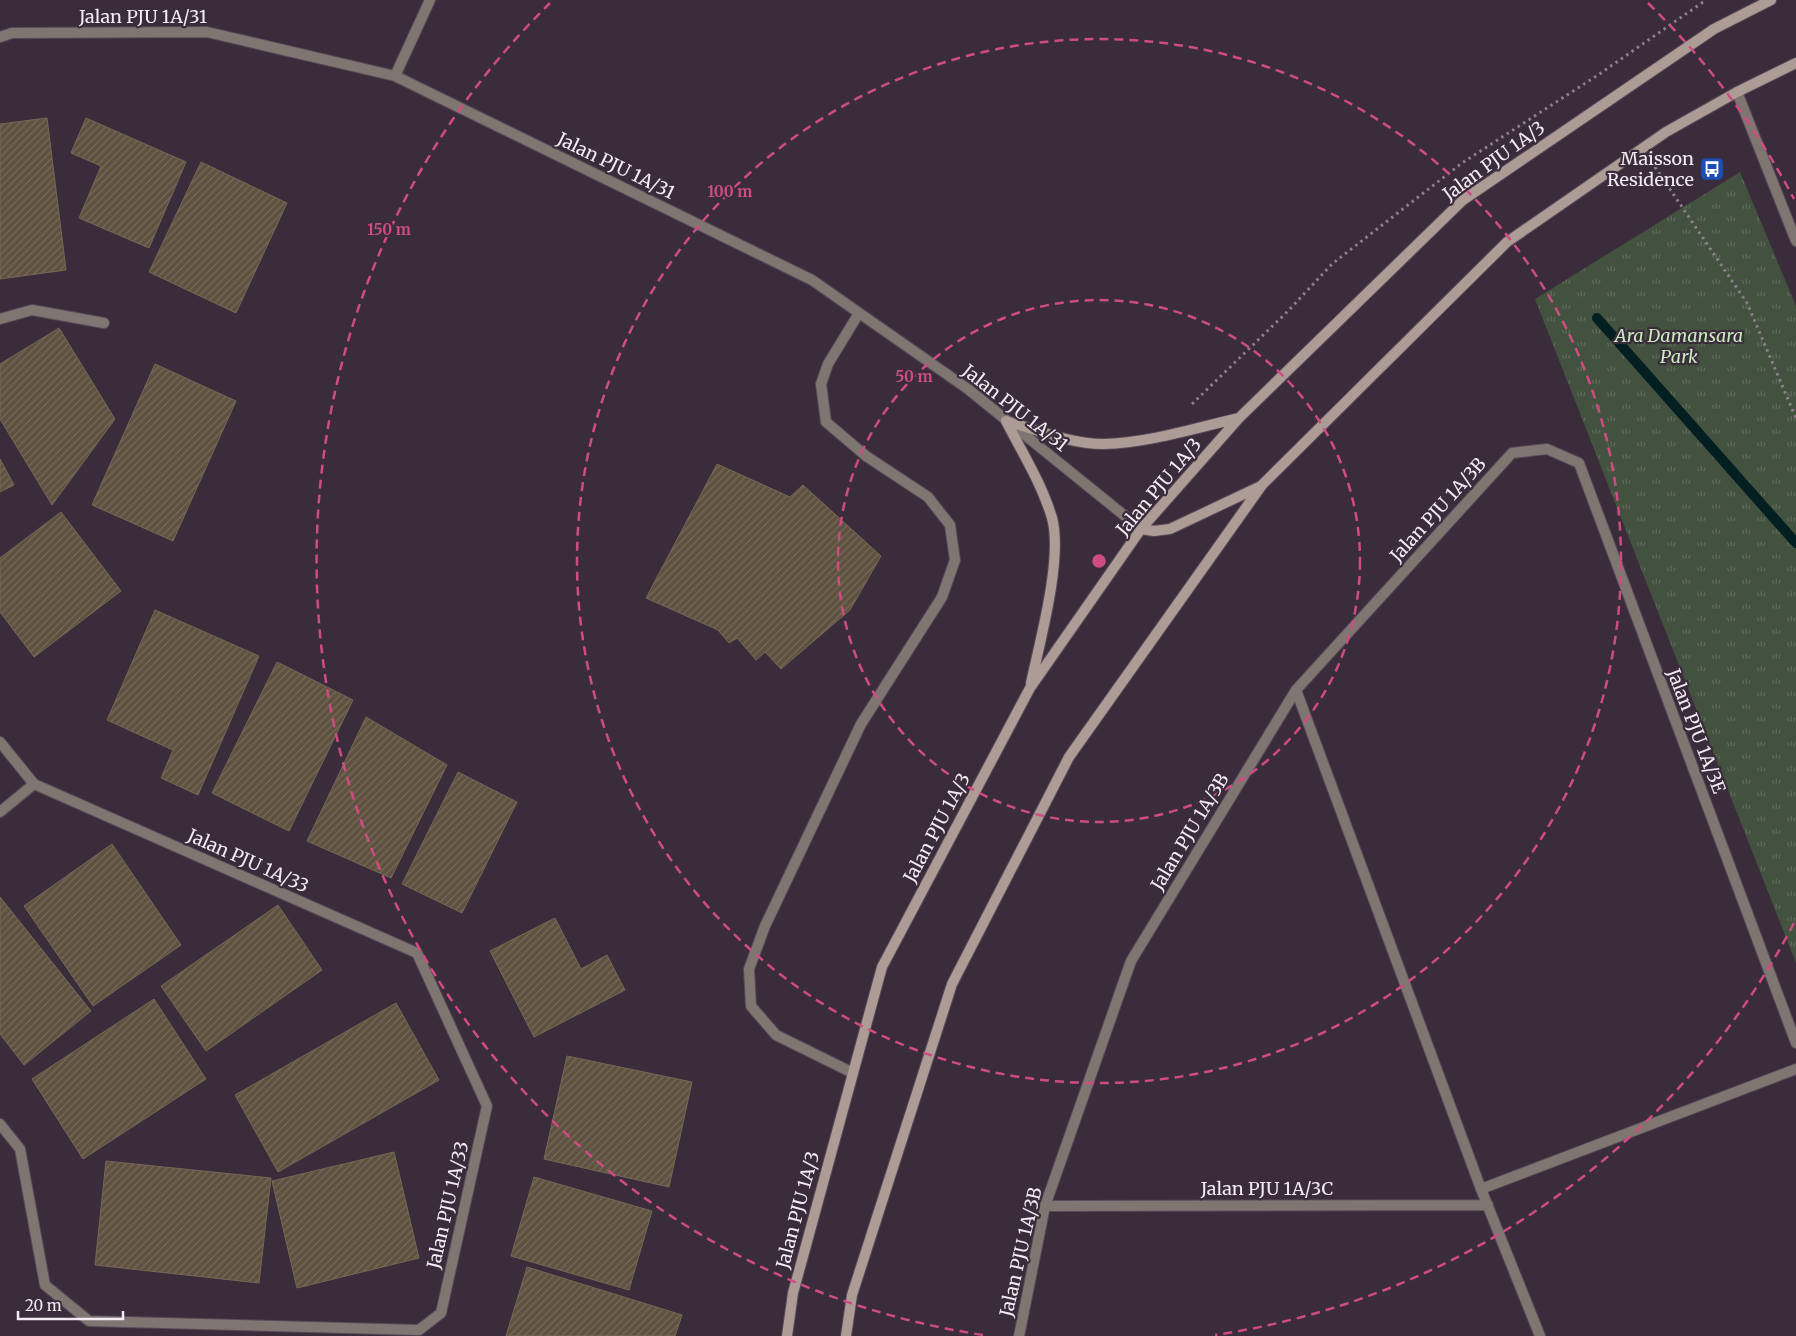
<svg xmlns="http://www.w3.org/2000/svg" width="1796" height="1336" font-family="Merriweather,serif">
<defs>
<pattern id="grass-tufts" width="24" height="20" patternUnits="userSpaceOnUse" patternTransform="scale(1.25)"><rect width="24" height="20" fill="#43513f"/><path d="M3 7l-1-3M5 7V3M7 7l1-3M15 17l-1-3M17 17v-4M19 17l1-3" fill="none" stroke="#5f6a5b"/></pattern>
<pattern id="building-hatch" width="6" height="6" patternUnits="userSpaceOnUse" patternTransform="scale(1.25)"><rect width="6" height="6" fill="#5e513f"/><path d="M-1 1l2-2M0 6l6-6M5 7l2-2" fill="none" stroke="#766a5b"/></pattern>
</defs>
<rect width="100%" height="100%" fill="#3a2c3b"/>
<path fill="url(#grass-tufts)" d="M1740 172 1796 306V963L1535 299Z"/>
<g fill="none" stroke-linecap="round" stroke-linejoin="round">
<path stroke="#031f22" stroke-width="10" d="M1597 318 1796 543"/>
</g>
<path fill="url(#building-hatch)" stroke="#766855" d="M47 118 66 270 0 279V124Z
M86 118 186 162 149 248 79 218 101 166 71 153Z
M201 162 287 203 236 313 149 272Z
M59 328 115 419 52 505 0 419V364Z
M155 364 236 401 173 541 92 505Z
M0 459 14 485 0 492Z
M717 464 790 497 803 485 881 556 850 610 781 669 765 652 756 660 737 638 729 643 718 630 646 598Z
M61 512 121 591 34 657 0 612V558Z
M155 610 259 656 198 795 161 778 173 750 107 720Z
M277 662 353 700 289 831 212 793Z
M366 717 447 765 391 878 307 841Z
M458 772 517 802 462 913 402 884Z
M112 844 181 945 93 1006 24 906Z
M0 897 91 1011 24 1065 0 1034Z
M278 905 322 970 206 1051 161 986Z
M555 918 581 969 607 955 625 990 534 1037 490 951Z
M154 999 206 1079 83 1159 32 1079Z
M396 1003 439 1080 278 1172 235 1095Z
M567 1056 692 1082 669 1187 544 1159Z
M394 1152 419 1258 297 1288 272 1181Z
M106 1161 271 1178 259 1283 95 1265Z
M534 1177 652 1211 629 1290 511 1256Z
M527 1267 682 1315 675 1336H506Z"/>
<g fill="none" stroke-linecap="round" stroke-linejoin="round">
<defs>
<path id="lane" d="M853 1073 776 1035 751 1006 749 969 765 926 861 724 942 597 955 560 950 525 928 497 866 456 826 422 821 384 828 364 859 313
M1481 1189 1796 1069"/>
<path id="street" d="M0 37 12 33 207 32 395 76 812 280 968 389 1141 529
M395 76 430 0
M1737 92 1796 241
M0 319 32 310 104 323
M1296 690 1481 1189 1540 1336
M0 742 34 784 417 953 487 1106 441 1313 419 1330 89 1321 45 1285 20 1149 0 1124
M0 812 34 784
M1045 1206 1488 1205
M1019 1336 1045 1206 1131 961 1296 690 1512 453 1547 449 1579 463 1796 1043"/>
<path id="secondary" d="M1006 421C1022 452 1042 484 1052 518 1063 558 1040 641 1031 683
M1006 421C1037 430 1071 444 1103 444 1149 443 1195 428 1239 418
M1141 529 1154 531 1170 529 1261 486
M787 1336 793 1293 882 967 1030 688 1141 529 1239 418 1463 200 1714 29 1771 0
M846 1336 852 1295 952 984 1069 757 1262 485 1507 242 1666 132 1737 92 1796 63"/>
</defs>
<use href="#lane" stroke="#584a59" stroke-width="12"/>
<use href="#street" stroke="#584a59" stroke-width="12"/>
<use href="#secondary" stroke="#584a59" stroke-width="12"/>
<path stroke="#8b7f8c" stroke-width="3" stroke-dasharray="2.5 4" stroke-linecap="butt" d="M1655 167 1747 303 1796 418
M1192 404 1289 310 1332 264 1462 163 1598 75 1706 0"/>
<use href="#lane" stroke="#807671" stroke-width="10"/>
<use href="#street" stroke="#807671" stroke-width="10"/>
<use href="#secondary" stroke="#ad9c95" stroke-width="10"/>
</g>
<g fill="none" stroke="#ce4c81" stroke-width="2.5" stroke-dasharray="9 6">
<circle cx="1099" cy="561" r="261"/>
<circle cx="1099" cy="561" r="522"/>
<path d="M1794 923A783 783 0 0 1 1215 1335M983 1335A783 783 0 0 1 550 3M1648 3A783 783 0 0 1 1794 199"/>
</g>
<defs>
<symbol id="bus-square" viewBox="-11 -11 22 22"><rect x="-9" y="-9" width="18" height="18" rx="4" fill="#1a4fb4" stroke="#3a2c3b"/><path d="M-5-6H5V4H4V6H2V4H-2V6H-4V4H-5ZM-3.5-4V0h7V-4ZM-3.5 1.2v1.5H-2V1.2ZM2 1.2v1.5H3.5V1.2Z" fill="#fff"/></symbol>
</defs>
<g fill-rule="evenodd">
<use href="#bus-square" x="1698" y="155" width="28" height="28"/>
</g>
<g text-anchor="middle" stroke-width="4.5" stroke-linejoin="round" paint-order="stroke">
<g font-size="18" fill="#f3eaf4" stroke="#3a2c3b">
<text x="143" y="23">Jalan PJU 1A/31</text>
<text transform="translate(1494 161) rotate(-36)" y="6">Jalan PJU 1A/3</text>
<text transform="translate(616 166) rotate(26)" y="6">Jalan PJU 1A/31</text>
<text transform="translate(1015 408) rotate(38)" y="6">Jalan PJU 1A/31</text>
<text transform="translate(1159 487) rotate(-50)" y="6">Jalan PJU 1A/3</text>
<text transform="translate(1438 510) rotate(-48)" y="6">Jalan PJU 1A/3B</text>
<text transform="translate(1696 731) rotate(69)" y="6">Jalan PJU 1A/3E</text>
<text transform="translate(937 828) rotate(-62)" y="6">Jalan PJU 1A/3</text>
<text transform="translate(1190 832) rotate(-59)" y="6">Jalan PJU 1A/3B</text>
<text transform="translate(248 861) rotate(24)" y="6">Jalan PJU 1A/33</text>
<text x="1267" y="1195">Jalan PJU 1A/3C</text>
<text transform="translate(448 1205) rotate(-77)" y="6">Jalan PJU 1A/33</text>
<text transform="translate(798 1210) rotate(-75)" y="6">Jalan PJU 1A/3</text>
<text transform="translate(1021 1252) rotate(-77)" y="6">Jalan PJU 1A/3B</text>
</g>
<g font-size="18" fill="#f3eaf4" stroke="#3a2c3b" text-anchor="end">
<text x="1694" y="165">Maisson<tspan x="1694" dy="21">Residence</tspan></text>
</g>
<g font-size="18" font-style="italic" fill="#c8ecbd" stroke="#3a2c3b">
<text x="1679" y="342">Ara Damansara<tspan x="1679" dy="21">Park</tspan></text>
</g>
</g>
<circle cx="1099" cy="561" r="8" fill="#ce4c81" stroke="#3a2c3b" stroke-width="2.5"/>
<g font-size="15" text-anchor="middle" font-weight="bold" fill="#ce4c81" stroke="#3a2c3b" stroke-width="4.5" stroke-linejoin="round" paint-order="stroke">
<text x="730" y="197">100 m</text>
<text x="389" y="235">150 m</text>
<text x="914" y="382">50 m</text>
</g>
<path d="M18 1311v8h105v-8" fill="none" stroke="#f3eaf4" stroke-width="2.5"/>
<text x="25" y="1311" font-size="15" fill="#f3eaf4" stroke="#3a2c3b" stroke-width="4" paint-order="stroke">20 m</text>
</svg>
